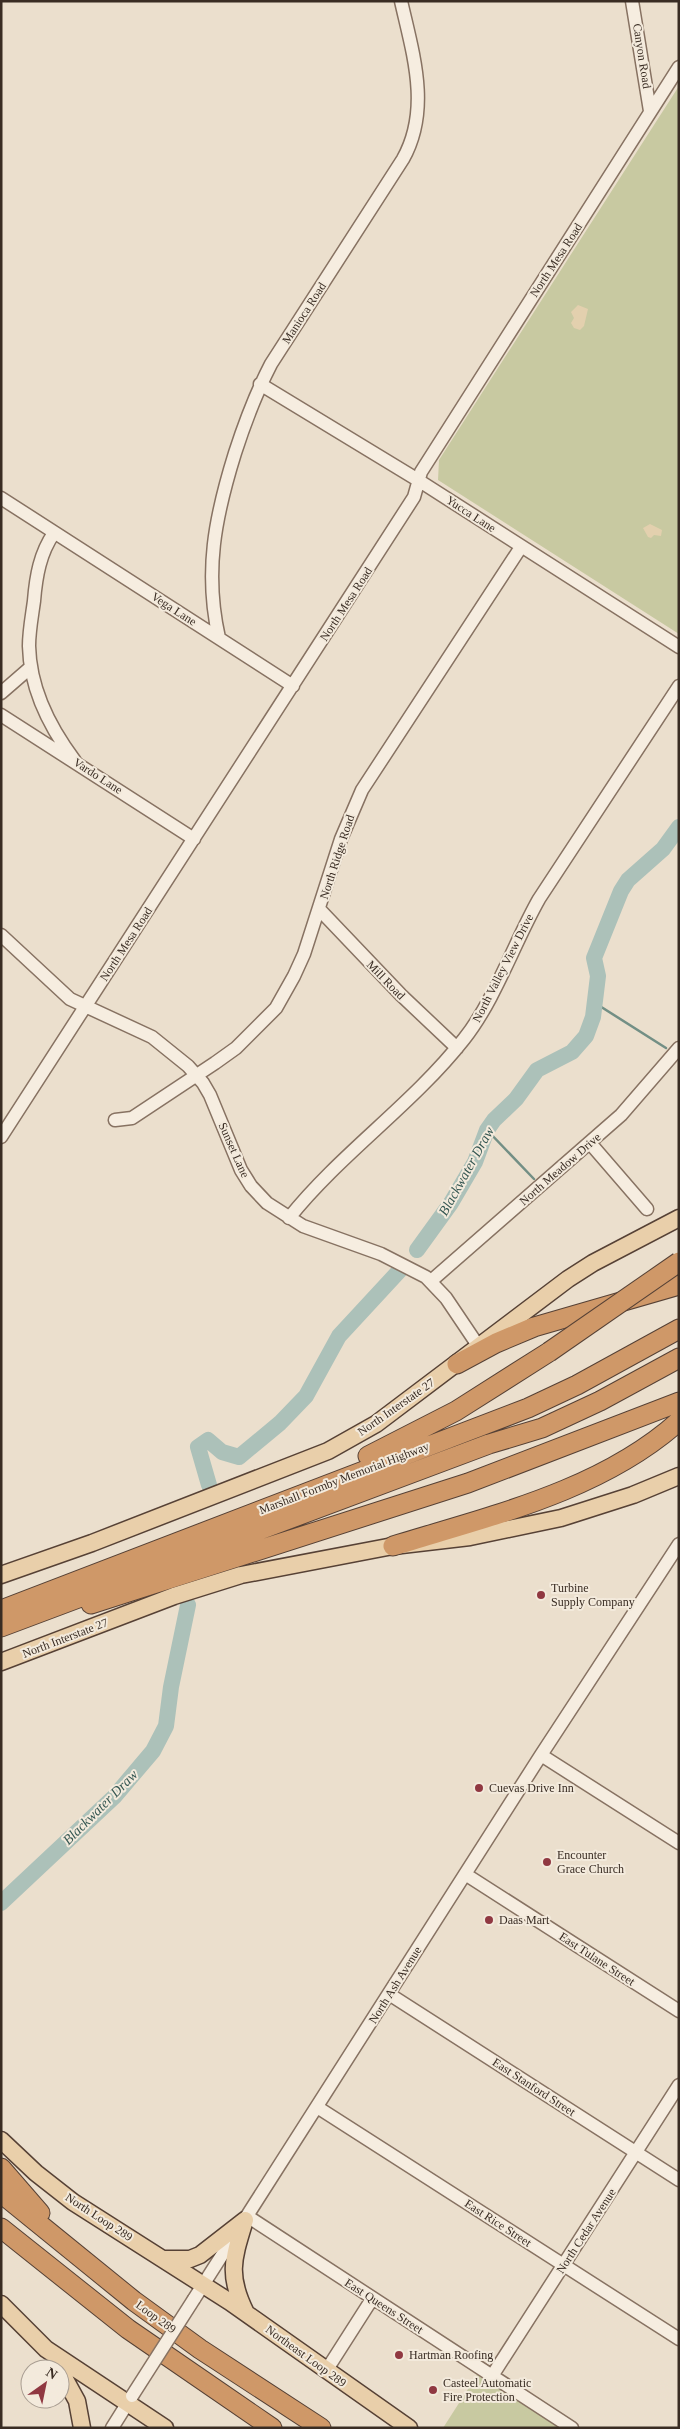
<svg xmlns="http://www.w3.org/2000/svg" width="680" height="2429" font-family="'Times New Roman',serif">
<rect width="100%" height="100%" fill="#ebdfcd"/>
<path fill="#c8c9a1" d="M679 86V634L438 480 439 460Z
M477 2375 560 2428H443Z"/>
<path fill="#e3d0ae" d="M578 305 588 309 584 326 580 330 574 328 571 323 574 318 571 312Z
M650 524 662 530 661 536 654 535 651 538 648 537 643 528Z"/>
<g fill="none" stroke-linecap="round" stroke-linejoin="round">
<path stroke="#738f85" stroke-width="2.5" d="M595 1003 666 1048
M487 1130 534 1179"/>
<path stroke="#acc1b9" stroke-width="16" d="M417 1250 451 1203 475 1162 487 1130 494 1120 516 1099 537 1070 572 1052 586 1036 593 1017 598 976 594 958 621 891 628 880 663 849 679 827
M209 1485 198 1447 208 1440 222 1452 239 1457 280 1423 306 1396 339 1336 400 1270
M1 1903 114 1797 153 1751 166 1726 171 1687 188 1605"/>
<defs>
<path id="minor" d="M632 1 650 111
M260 384 418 480 679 647
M1 498 293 686
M54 533C40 553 36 576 34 601 32 616 29 631 29 646 30 689 50 728 75 761
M219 638C204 572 215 517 235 453 245 422 256 393 271 364L403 159C431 109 413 54 401 1
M1 693 31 667
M1 715 194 839
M319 909 401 995 457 1048
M1 935 70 999 152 1037 188 1066 203 1083 210 1095 241 1170 251 1186 267 1203 303 1226 381 1254 426 1277 446 1298 479 1347
M115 1120 132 1118 215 1063 236 1048 276 1008 294 976 304 954 341 839 362 790 521 547
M1 1137 414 497 421 472 679 67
M590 1143 647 1209
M289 1218C341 1153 412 1105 464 1039 495 1000 514 943 539 899L679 686
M431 1281 621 1115 679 1048
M541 1755 679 1843
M465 1874 679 2011
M389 1994 679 2180
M317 2107 679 2339
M247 2216 572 2428
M194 2299 541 1755 679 1544
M326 2371 372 2299
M492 2376 679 2085
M112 2428 132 2396"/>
<path id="major" d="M1 1575 92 1543 328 1451 376 1424 568 1279 593 1263 679 1218
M1 1662 174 1596 241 1575 393 1546 470 1537 561 1518 633 1495 679 1476
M1 2140 36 2173 73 2202 230 2302 409 2428
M245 2220C233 2259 227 2275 246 2313
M163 2259H190L200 2255 245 2220
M1 2304 46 2349 165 2428
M60 2370 77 2401 82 2428"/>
<path id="highway" d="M457 1364 496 1343 534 1327 679 1285
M368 1456 456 1411 549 1352
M393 1546C490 1516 601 1491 679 1421
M91 1604 468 1483 679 1402
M1 1610 528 1408 577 1385 679 1329
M1 1627 489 1444 542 1428 600 1401 679 1358
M1 2168 40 2213
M1 2193 134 2301 200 2349 321 2428
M1 2228 128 2329 272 2428"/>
</defs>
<use href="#minor" stroke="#877262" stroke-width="15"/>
<use href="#major" stroke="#564135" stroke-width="19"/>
<use href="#highway" stroke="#564135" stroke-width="21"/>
<use href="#minor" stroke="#f6ede0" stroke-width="12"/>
<use href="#major" stroke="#e9cfaa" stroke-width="16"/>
<use href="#highway" stroke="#cf9868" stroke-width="19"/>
<defs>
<path id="minor-bridge" d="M132 2396 194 2299"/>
<path id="highway-bridge" d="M549 1352 679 1262"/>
</defs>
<use href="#minor-bridge" stroke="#877262" stroke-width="15" stroke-linecap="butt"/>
<use href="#highway-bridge" stroke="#564135" stroke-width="21" stroke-linecap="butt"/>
<use href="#minor-bridge" stroke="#f6ede0" stroke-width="12"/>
<use href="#highway-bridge" stroke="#cf9868" stroke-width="19"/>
</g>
<g fill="#903841" stroke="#f3eadc" stroke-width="2">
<circle cx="541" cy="1595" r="5"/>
<circle cx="479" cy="1788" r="5"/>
<circle cx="547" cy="1862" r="5"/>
<circle cx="489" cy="1920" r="5"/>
<circle cx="399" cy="2355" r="5"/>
<circle cx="433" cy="2390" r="5"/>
</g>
<g text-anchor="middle" stroke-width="4" stroke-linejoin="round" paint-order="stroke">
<g font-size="12" fill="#392c23" stroke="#f3eadc">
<text transform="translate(642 56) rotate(81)" y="4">Canyon Road</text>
<text transform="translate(556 260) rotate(-57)" y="4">North Mesa Road</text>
<text transform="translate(304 313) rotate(-57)" y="4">Manioca Road</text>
<text transform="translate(471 514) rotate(33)" y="4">Yucca Lane</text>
<text transform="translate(346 604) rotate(-57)" y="4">North Mesa Road</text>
<text transform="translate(174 609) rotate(33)" y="4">Vega Lane</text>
<text transform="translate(98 776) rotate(33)" y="4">Vardo Lane</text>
<text transform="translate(337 857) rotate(-72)" y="4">North Ridge Road</text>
<text transform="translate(126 944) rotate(-57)" y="4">North Mesa Road</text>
<text transform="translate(503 968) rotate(-63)" y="4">North Valley View Drive</text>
<text transform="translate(386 980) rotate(46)" y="4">Mill Road</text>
<text transform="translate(234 1150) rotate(66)" y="4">Sunset Lane</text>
<text transform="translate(560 1169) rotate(-41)" y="4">North Meadow Drive</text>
<text transform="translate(396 1407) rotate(-35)" y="4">North Interstate 27</text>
<text transform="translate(344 1478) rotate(-21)" y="4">Marshall Formby Memorial Highway</text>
<text transform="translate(65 1638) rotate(-21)" y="4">North Interstate 27</text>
<text transform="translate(597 1959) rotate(33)" y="4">East Tulane Street</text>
<text transform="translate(395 1985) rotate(-58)" y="4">North Ash Avenue</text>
<text transform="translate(534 2087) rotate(33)" y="4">East Stanford Street</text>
<text transform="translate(99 2217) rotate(33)" y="4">North Loop 289</text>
<text transform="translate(498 2223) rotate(33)" y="4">East Rice Street</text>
<text transform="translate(586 2231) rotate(-57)" y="4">North Cedar Avenue</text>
<text transform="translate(384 2306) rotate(33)" y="4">East Queens Street</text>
<text transform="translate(156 2317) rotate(36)" y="4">Loop 289</text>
<text transform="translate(306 2356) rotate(36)" y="4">Northeast Loop 289</text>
</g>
<g font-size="12" fill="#392c23" stroke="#f3eadc" text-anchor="start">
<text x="551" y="1592">Turbine<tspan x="551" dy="14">Supply Company</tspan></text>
<text x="489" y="1792">Cuevas Drive Inn</text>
<text x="557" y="1859">Encounter<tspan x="557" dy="14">Grace Church</tspan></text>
<text x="499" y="1924">Daas Mart</text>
<text x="409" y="2359">Hartman Roofing</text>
<text x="443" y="2387">Casteel Automatic<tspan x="443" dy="14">Fire Protection</tspan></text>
</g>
<g font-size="14" font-style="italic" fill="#355752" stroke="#f3eadc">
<text transform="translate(466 1171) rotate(-61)" y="5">Blackwater Draw</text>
<text transform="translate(100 1807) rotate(-45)" y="5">Blackwater Draw</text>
</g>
</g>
<rect width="680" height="2429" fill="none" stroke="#392c23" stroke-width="5"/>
<g transform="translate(45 2384) rotate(33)"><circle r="24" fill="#f3eadc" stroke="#a99e92"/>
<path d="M0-4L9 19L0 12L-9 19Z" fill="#903841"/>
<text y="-8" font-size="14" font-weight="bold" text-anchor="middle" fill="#392c23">N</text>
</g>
</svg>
